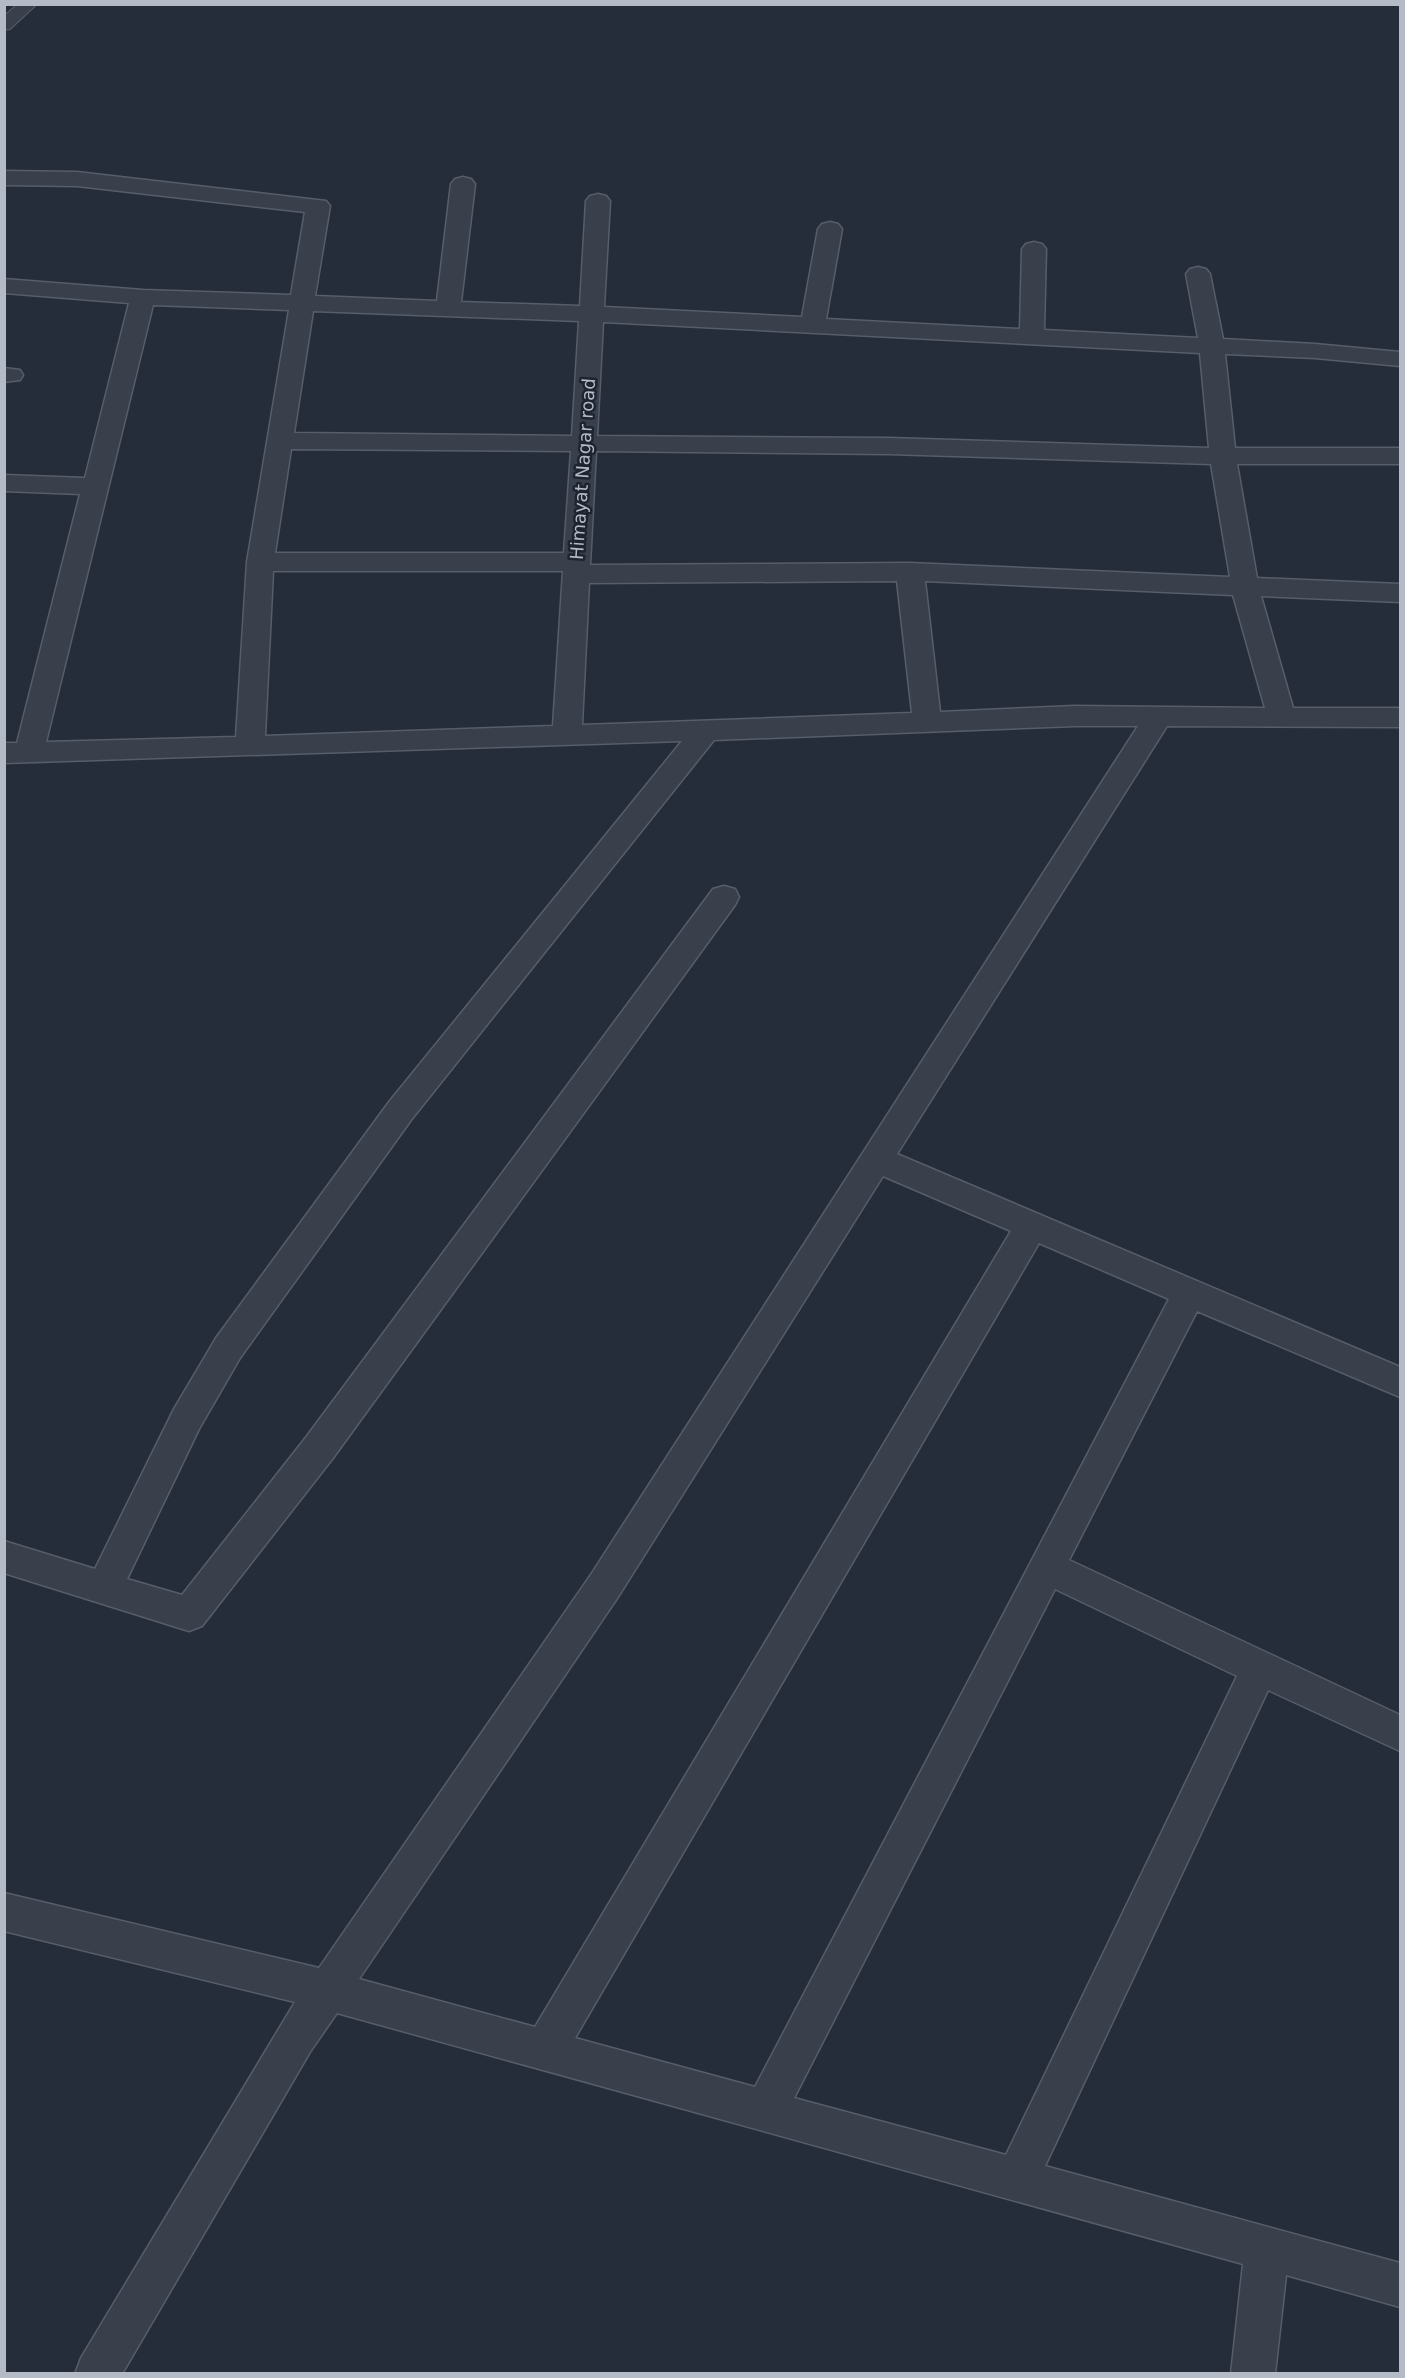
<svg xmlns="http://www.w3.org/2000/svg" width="1405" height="2378" font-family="'DejaVu Sans',sans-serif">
<rect width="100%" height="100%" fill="#252d3b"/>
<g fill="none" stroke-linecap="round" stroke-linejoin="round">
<defs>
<path id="service" d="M18 4H37L10 29 4 30V16Z"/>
<path id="minor" d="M4 171 77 172 326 201 330 206 315 296 437 301 451 184 455 179 463 177 471 179 475 184 461 302 580 306 586 201 590 196 598 194 606 196 610 201 604 307 802 317 818 229 822 224 830 222 838 224 842 229 826 319 1020 329 1022 249 1026 244 1034 242 1042 244 1046 249 1044 330 1198 338 1186 274 1190 269 1198 267 1206 269 1210 274 1223 339 1315 344 1400 352V366L1315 358 1225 354 1235 448H1400V464H1237L1257 578 1400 584V602L1261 596 1293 708H1400V727L1167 726 897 1154 1400 1367V1397L1197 1311 1069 1560 1400 1715V1751L1268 1690 1045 2166 1400 2263V2307L1286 2275 1275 2374H1231L1243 2264 337 2013 310 2052 122 2374H75L81 2358 295 2002 4 1931V1893L319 1968 592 1573 1138 726H1075L714 740 411 1120 240 1358 199 1429 127 1579 182 1595 307 1436 713 889 724 886 735 889 739 897 735 905 333 1458 202 1626 189 1631 4 1573V1541L95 1569 174 1409 216 1338 389 1102 682 741 4 763V743H17L80 494 4 491V475L85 478 129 303 4 293V279L143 290 291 295 305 212 77 186 4 185ZM153 305 289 310 247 562 236 737 46 742ZM313 311 579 321 572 436 294 433ZM603 322 1200 353 1209 448 889 438 597 436ZM291 449 571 451 564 553H275ZM596 451 889 454 1211 464 1230 577 910 563 590 565ZM273 571H563L553 726 265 736ZM897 581 912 713 582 725 589 583ZM925 581 1233 595 1265 708 1075 706 940 712ZM883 1176 1011 1231 535 2027 359 1979 618 1597ZM1039 1243 1169 1299 755 2087 575 2038ZM1055 1589 1237 1676 1006 2155 794 2098Z
M4 368 20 370 23 375 20 380 4 382Z"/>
</defs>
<use href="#service" stroke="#575d69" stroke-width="2"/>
<use href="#minor" stroke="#575d69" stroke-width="3"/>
<use href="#service" fill="#393f4b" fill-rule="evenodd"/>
<use href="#minor" fill="#393f4b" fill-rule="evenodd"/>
</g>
<g text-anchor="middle" stroke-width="5" stroke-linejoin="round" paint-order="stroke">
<g font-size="18" fill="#b5bac7" stroke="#1e2430">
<text transform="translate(583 469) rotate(-86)" y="6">Himayat Nagar road</text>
</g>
</g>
<rect width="1405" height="2378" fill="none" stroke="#b5bac7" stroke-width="12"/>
</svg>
